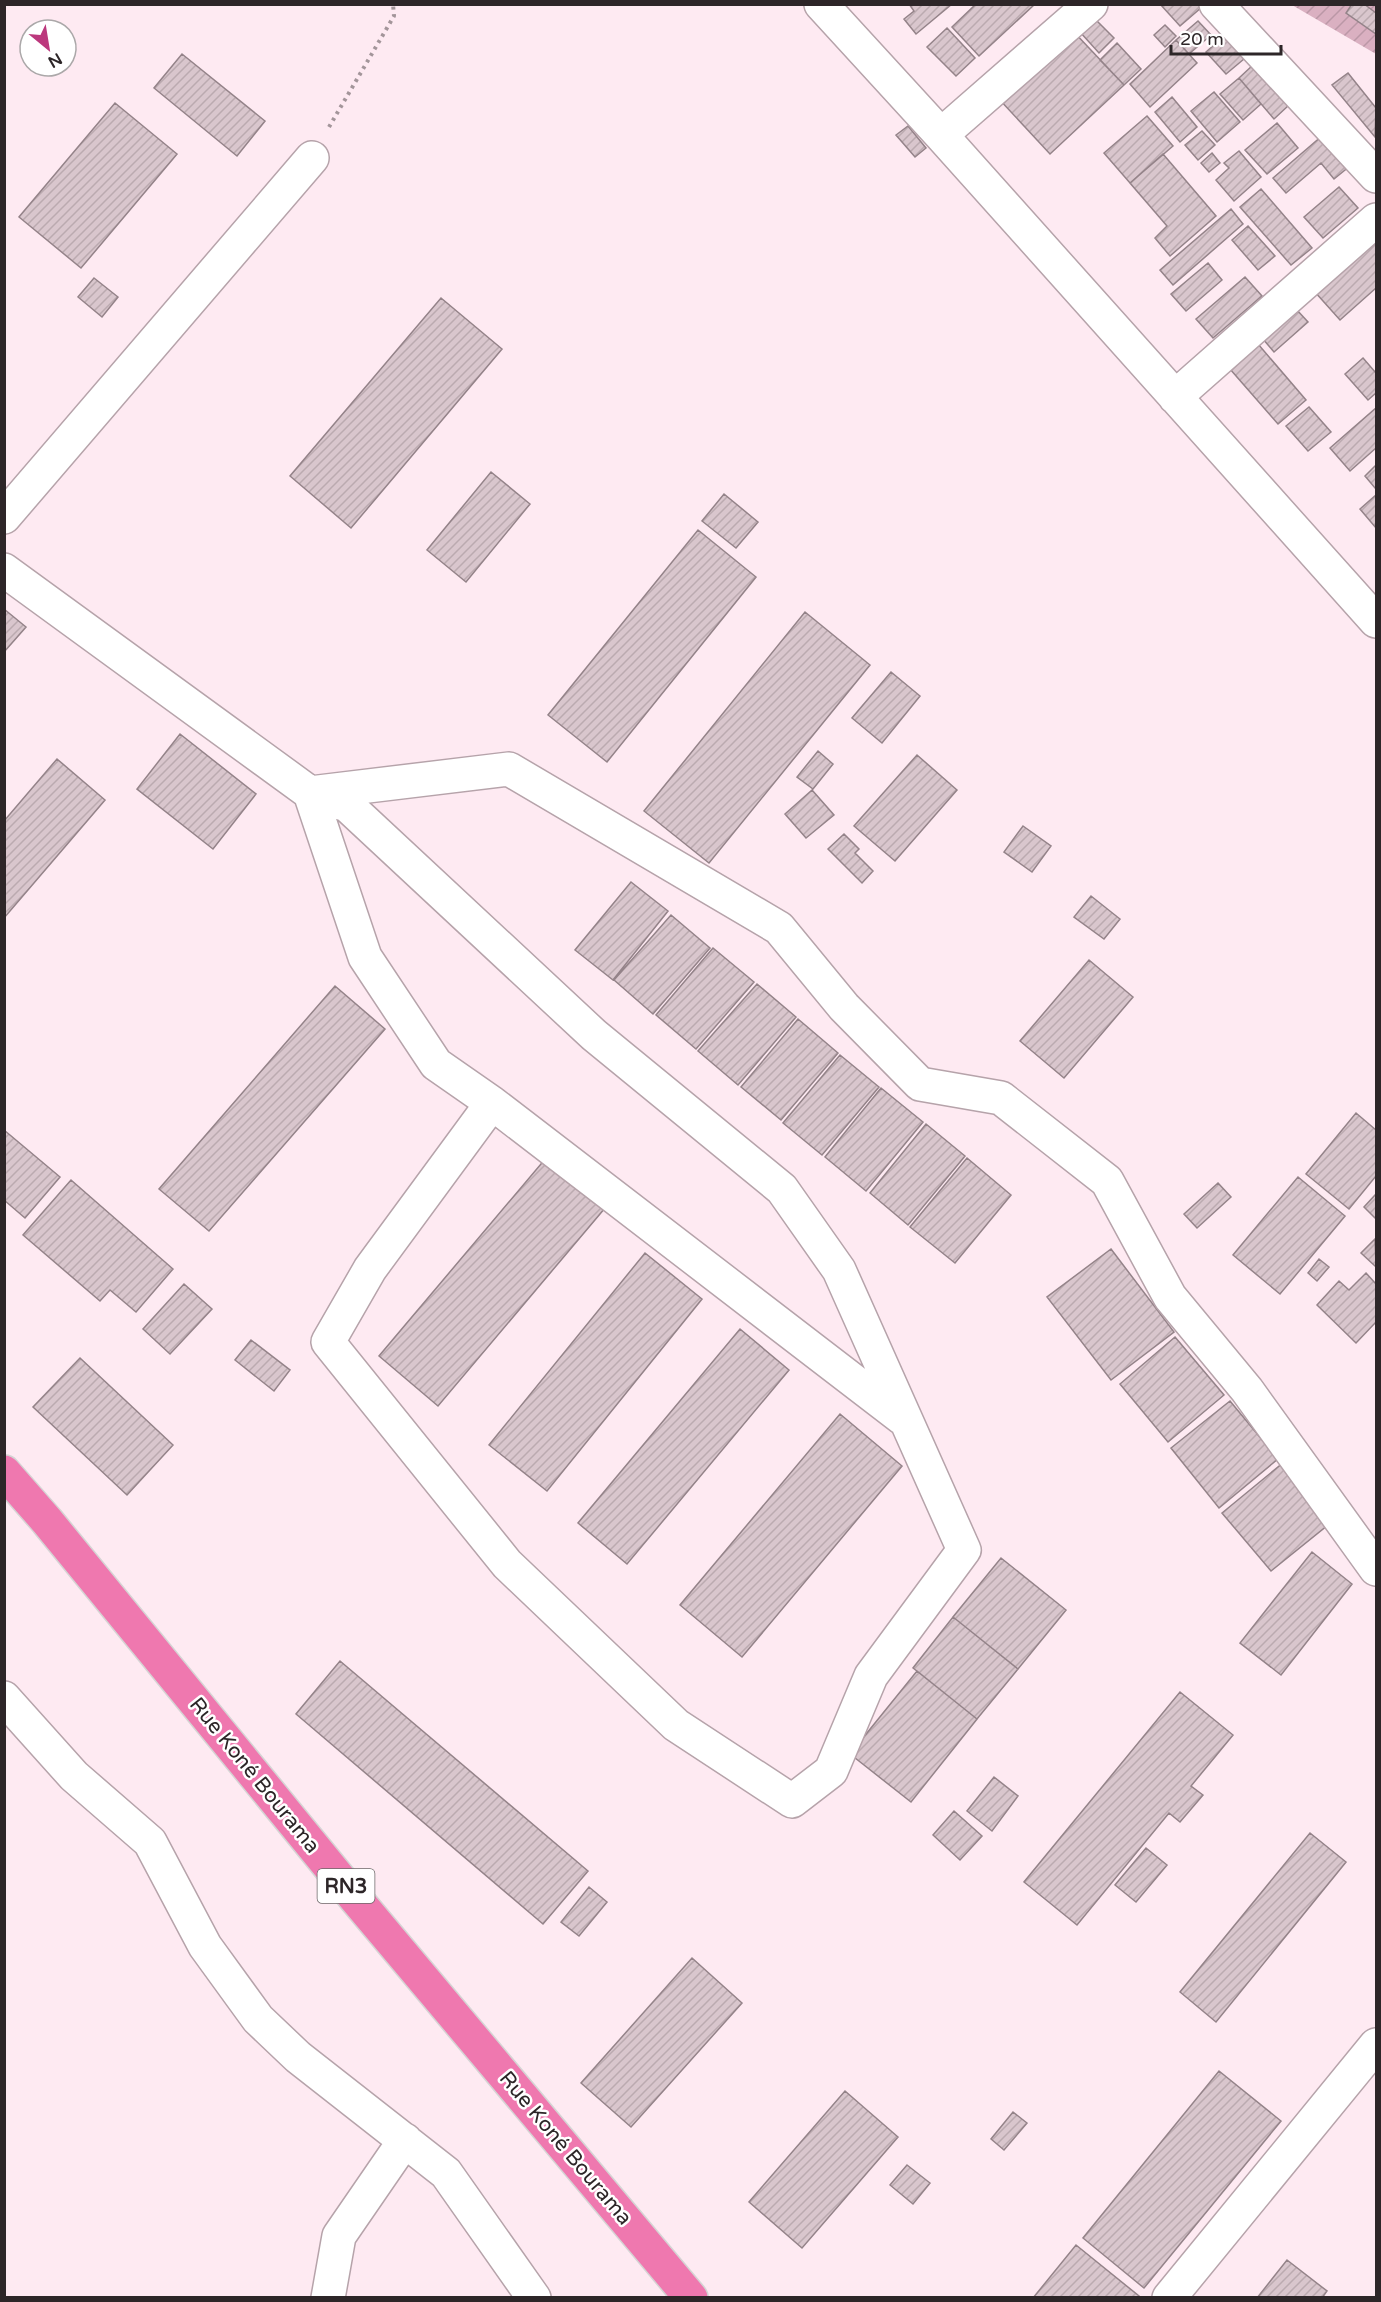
<svg xmlns="http://www.w3.org/2000/svg" width="1381" height="2302" font-family="'Varela Round',sans-serif">
<defs>
<pattern id="garden-furrows" width="10" height="10" patternUnits="userSpaceOnUse" patternTransform="scale(1.5)"><rect width="10" height="10" fill="#dab0c1"/><path d="M-1 1l2-2M0 10L10 0M9 11l2-2" fill="none" stroke="#bb97a6"/></pattern>
<pattern id="building-hatch" width="6" height="6" patternUnits="userSpaceOnUse" patternTransform="scale(1.5)"><rect width="6" height="6" fill="#d9c6cd"/><path d="M-1 1l2-2M0 6l6-6M5 7l2-2" fill="none" stroke="#bbaab0"/></pattern>
</defs>
<rect width="100%" height="100%" fill="#feeaf2"/>
<path fill="url(#garden-furrows)" d="M1292 5H1376V54Z"/>
<path fill="url(#building-hatch)" stroke="#948389" stroke-width="1.5" d="M909 4H952L916 34 904 19 914 11Z
M976 4H1035L979 56 952 27Z
M1160 4H1199L1202 7 1180 26Z
M1352 4H1364L1376 13V34L1346 13Z
M1094 18 1114 38 1099 53 1080 32Z
M1198 21 1211 35 1189 54 1176 40Z
M1165 25 1176 36 1165 47 1154 35Z
M947 28 975 58 956 76 927 47Z
M1072 30 1124 85 1050 154 999 99Z
M1224 36 1244 59 1226 74 1206 52Z
M1176 40 1197 63 1150 107 1130 84Z
M1117 43 1141 69 1124 85 1100 60Z
M182 54 265 121 237 156 154 88Z
M1254 64 1289 105 1274 119 1239 78Z
M1348 73 1376 108 1375 137 1332 85Z
M1239 78 1261 104 1243 120 1220 94Z
M1214 92 1240 122 1217 142 1191 111Z
M1172 97 1197 127 1180 142 1155 112Z
M115 103 177 154 81 268 19 217Z
M1147 116 1173 146 1130 183 1104 153Z
M1277 123 1298 148 1267 174 1245 150Z
M908 126 926 148 915 157 896 135Z
M1202 131 1215 145 1198 160 1185 145Z
M1323 135 1350 166 1334 179 1321 163 1286 193 1273 178Z
M1239 151 1261 177 1234 201 1216 180 1229 168 1224 163Z
M1212 153 1220 163 1209 172 1201 163Z
M1163 154 1216 216 1170 256 1155 238 1167 226 1130 183Z
M1339 187 1358 208 1323 238 1304 217Z
M1261 189 1312 248 1291 265 1240 207Z
M1231 209 1243 224 1173 285 1160 270Z
M1248 226 1275 256 1258 270 1232 240Z
M1376 239V288L1340 320 1315 292Z
M1208 263 1222 280 1186 311 1171 294Z
M1245 277 1262 296 1213 338 1196 319Z
M94 278 118 297 102 317 78 297Z
M441 298 502 349 351 528 290 476Z
M1296 309 1308 322 1274 352 1263 339Z
M1258 344 1306 400 1278 424 1230 369Z
M1363 358 1376 373V393L1368 400 1345 374Z
M1309 407 1331 432 1308 451 1286 426Z
M1376 408V448L1350 471 1330 448Z
M1376 465V487L1375 488 1365 476Z
M491 472 530 504 466 582 427 550Z
M724 494 758 522 736 548 702 521Z
M1376 495V528L1360 509Z
M698 530 756 577 607 762 548 715Z
M4 609 26 627 4 652Z
M805 612 870 665 709 863 644 811Z
M891 672 920 696 882 743 852 718Z
M180 734 256 794 213 849 137 789Z
M818 751 833 764 813 789 797 777Z
M917 755 957 790 895 861 854 826Z
M57 759 105 800 4 918V821Z
M812 790 834 815 806 838 785 814Z
M1023 826 1051 846 1032 872 1004 852Z
M844 834 859 849 855 853 873 871 862 883 828 849Z
M631 882 668 911 613 980 575 950Z
M1091 896 1120 919 1104 939 1074 917Z
M671 915 710 948 653 1014 614 980Z
M713 948 754 982 696 1049 656 1015Z
M1089 960 1133 997 1064 1078 1020 1041Z
M757 984 796 1017 738 1085 698 1051Z
M335 986 385 1029 209 1231 159 1189Z
M798 1019 838 1053 781 1120 741 1087Z
M840 1055 879 1087 822 1155 783 1123Z
M881 1088 923 1122 866 1191 825 1157Z
M1356 1113 1376 1130V1176L1349 1209 1306 1174Z
M926 1124 965 1156 908 1225 870 1193Z
M4 1130 60 1177 25 1218 4 1200Z
M546 1158 605 1208 438 1406 379 1356Z
M967 1158 1011 1195 955 1263 910 1227Z
M1298 1177 1345 1216 1280 1294 1233 1255Z
M71 1180 173 1269 136 1312 110 1290 100 1301 23 1235Z
M1218 1183 1231 1197 1197 1228 1184 1214Z
M1376 1194V1219L1364 1207Z
M1375 1239 1376 1265 1375 1266 1361 1253Z
M1111 1249 1174 1332 1111 1380 1047 1297Z
M645 1253 702 1299 547 1491 489 1445Z
M1319 1259 1329 1267 1317 1281 1308 1273Z
M1366 1273 1376 1284V1322L1356 1343 1317 1305 1339 1281 1349 1290Z
M184 1284 212 1309 170 1354 143 1329Z
M740 1329 789 1370 627 1564 578 1523Z
M1175 1337 1224 1395 1168 1442 1120 1384Z
M251 1340 290 1370 274 1391 235 1360Z
M80 1358 173 1445 127 1495 33 1407Z
M1230 1401 1278 1459 1219 1508 1171 1448Z
M840 1414 902 1466 742 1657 680 1605Z
M1284 1462 1333 1521 1271 1571 1222 1513Z
M1312 1552 1352 1584 1281 1675 1240 1643Z
M1001 1558 1066 1610 1018 1669 953 1617Z
M953 1617 1018 1669 977 1719 913 1668Z
M340 1661 588 1871 543 1924 296 1714Z
M917 1671 977 1719 911 1802 850 1754Z
M1180 1692 1233 1735 1191 1786 1203 1795 1180 1822 1169 1813 1077 1925 1024 1882Z
M994 1777 1018 1796 992 1831 967 1811Z
M954 1811 982 1836 960 1860 933 1835Z
M1310 1833 1346 1862 1216 2022 1180 1992Z
M1146 1848 1167 1865 1136 1902 1115 1885Z
M589 1887 607 1902 579 1936 561 1922Z
M692 1958 742 2003 631 2127 581 2083Z
M1219 2071 1281 2121 1144 2288 1083 2238Z
M845 2091 898 2137 802 2248 749 2202Z
M1013 2112 1027 2123 1004 2150 991 2139Z
M907 2165 930 2183 913 2204 890 2185Z
M1076 2245 1139 2296 1138 2298H1033Z
M1287 2260 1327 2291 1322 2298H1257Z"/>
<g fill="none" stroke-linecap="round" stroke-linejoin="round">
<defs>
<path id="minor" d="M821 4 941 135 1376 621
M1216 4 1376 176
M941 135 1091 4
M1175 397 1376 220
M4 517 312 158
M4 570 310 793 347 805 594 1035 782 1189 839 1270 964 1550 871 1676 831 1771 792 1801 676 1725 507 1564 328 1342 370 1269 492 1103
M902 1418 492 1103 436 1064 365 957 310 793 509 769 779 928 844 1007 920 1084 1001 1098 1107 1181 1170 1297 1247 1390 1376 1569
M4 1698 74 1776 150 1842 205 1946 258 2019 298 2057 446 2173 534 2298
M328 2298 339 2236 405 2140
M1169 2298 1376 2045"/>
<path id="highway" d="M4 1472 47 1521 356 1899 691 2298"/>
</defs>
<use href="#minor" stroke="#b6a3aa" stroke-width="36"/>
<use href="#highway" stroke="#d5d4d4" stroke-width="36"/>
<path stroke="#a3959a" stroke-width="4" stroke-dasharray="3 4.5" stroke-linecap="butt" d="M329 127 394 16 393 4"/>
<use href="#minor" stroke="#fff" stroke-width="33"/>
<use href="#highway" stroke="#ef78af" stroke-width="33"/>
</g>
<g text-anchor="middle" stroke-width="5" stroke-linejoin="round" paint-order="stroke">
<rect fill="#fff" stroke="#6c6768" stroke-width="1.5" x="317.5" y="1869" width="57" height="34" rx="4.5"/>
<g font-size="20" font-weight="bold" fill="#2d2628">
<text x="346" y="1893">RN3</text>
</g>
<g font-size="21" fill="#2d2628" stroke="#fff">
<text transform="translate(255 1775) rotate(51)" y="7">Rue Koné Bourama</text>
<text transform="translate(566 2148) rotate(50)" y="7">Rue Koné Bourama</text>
</g>
</g>
<rect width="1381" height="2302" fill="none" stroke="#2d2628" stroke-width="12"/>
<g transform="translate(48 48) rotate(150)"><circle r="28" fill="#ffffff" stroke="#aba8a9" stroke-width="1.5"/>
<path d="M0-4.5L10 22L0 15L-10 22Z" fill="#bc387d"/>
<text y="-9" font-size="16" font-weight="bold" text-anchor="middle" fill="#2d2628">N</text>
</g>
<path d="M1171 45v9h110v-9" fill="none" stroke="#2d2628" stroke-width="3"/>
<text x="1180" y="45" font-size="18" fill="#2d2628" stroke="#ffffff" stroke-width="4.5" paint-order="stroke">20 m</text>
</svg>
